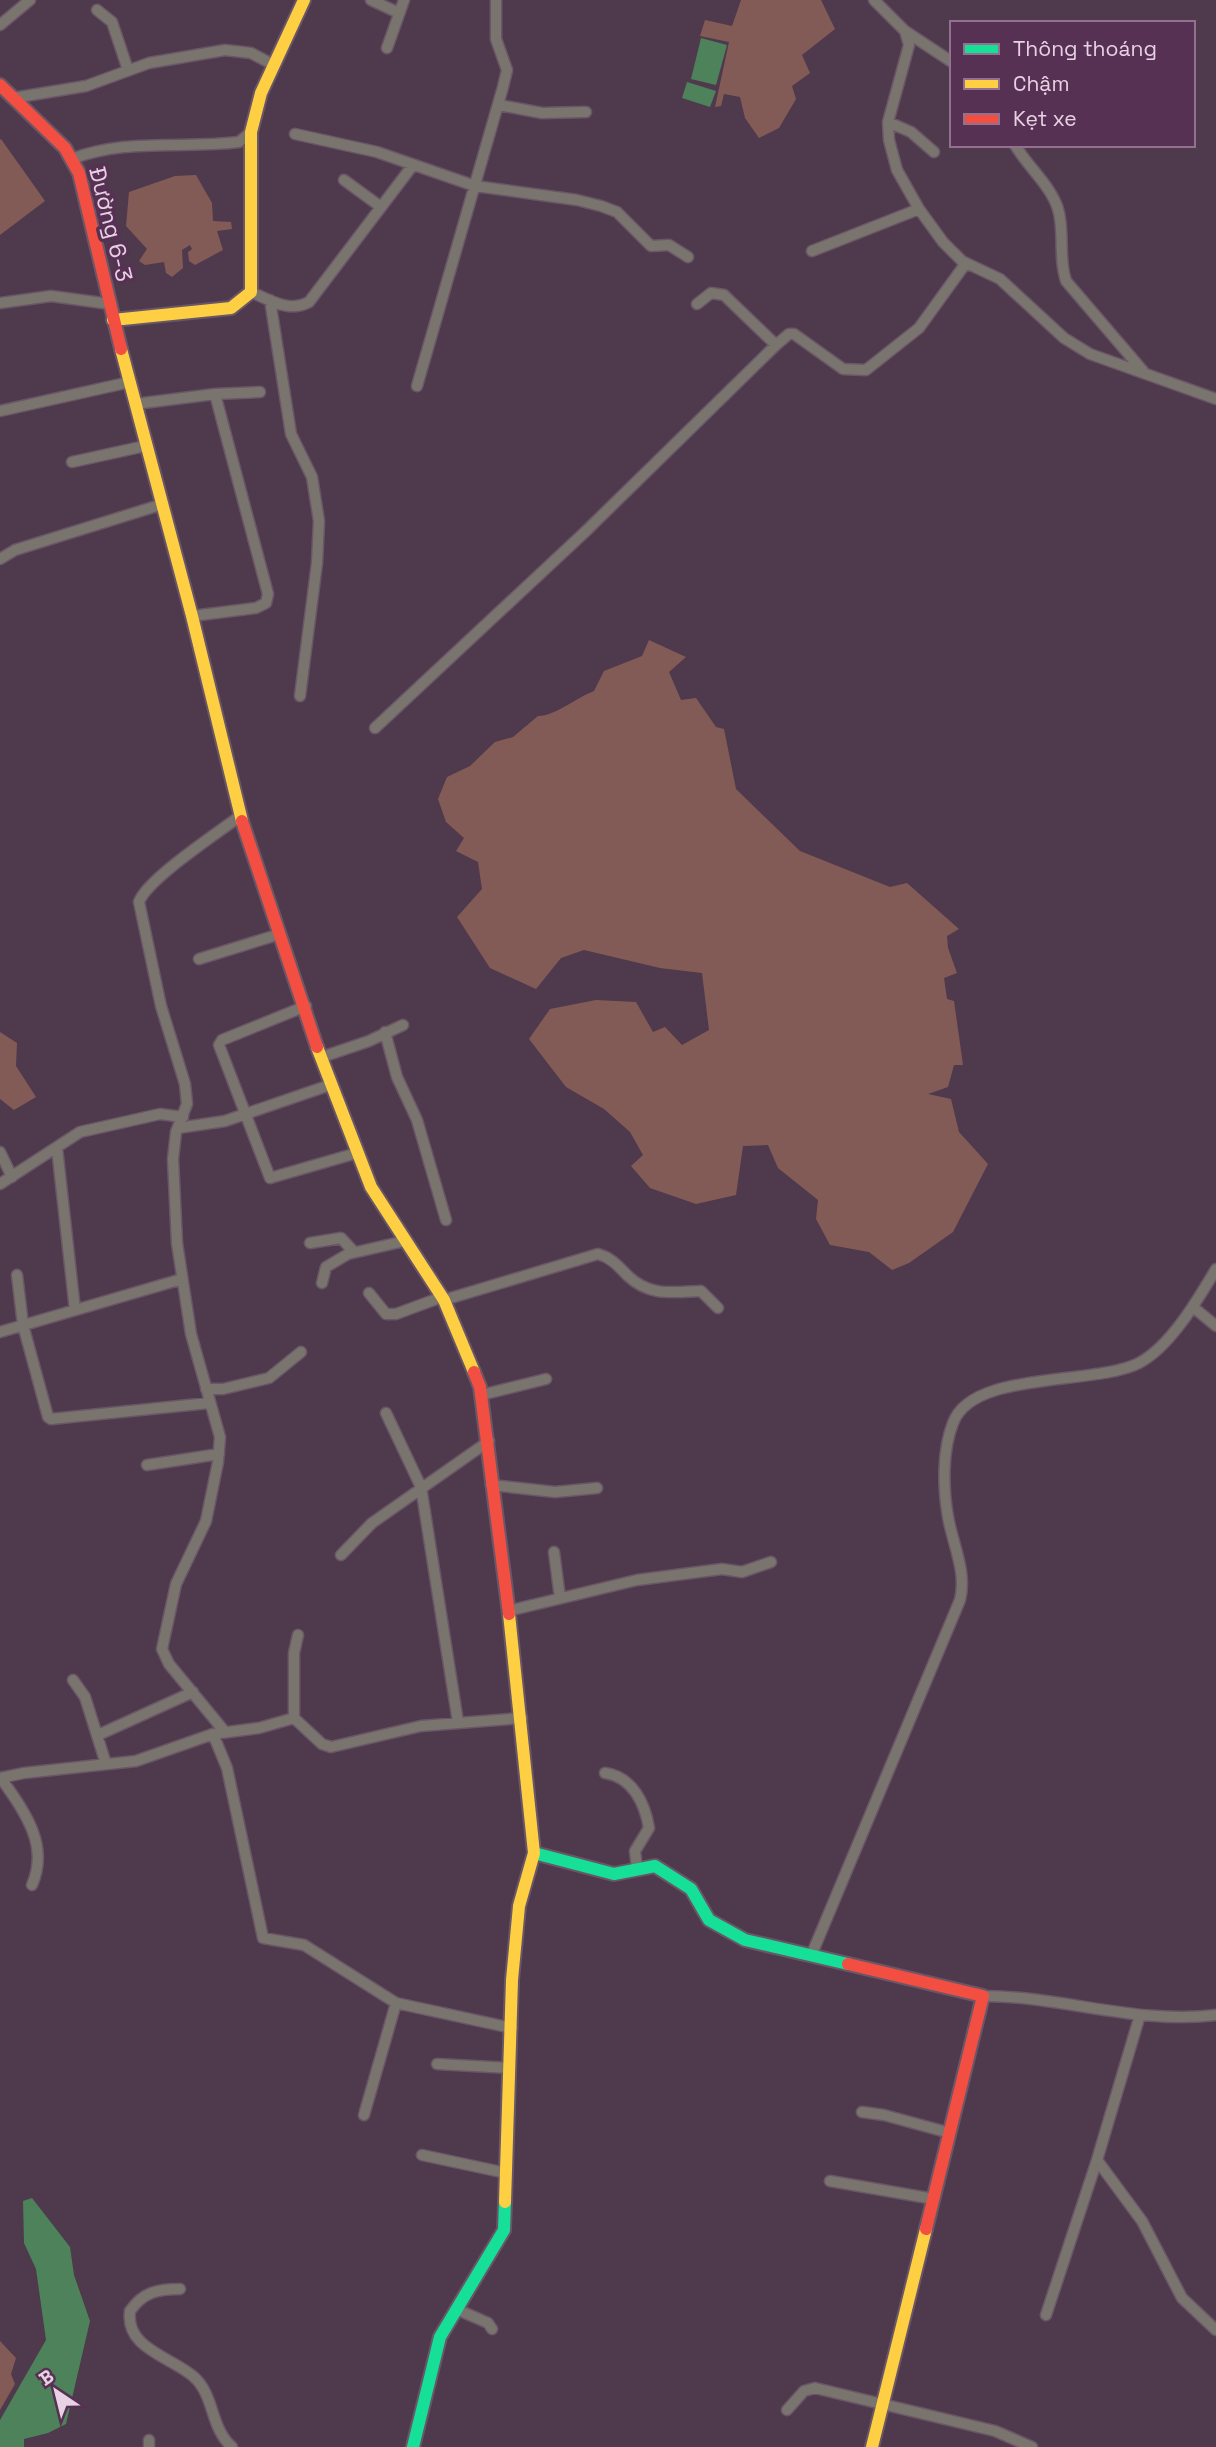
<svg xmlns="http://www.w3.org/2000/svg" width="1216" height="2447" font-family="'Space Grotesk',sans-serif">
<rect width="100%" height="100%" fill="#4f394c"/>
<path fill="#835b56" d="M741 0H821L835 29 802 55 810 73 792 86 796 99 779 128 759 138 745 118 740 97 724 94 721 106 715 107 729 42 700 36 705 20 732 26Z
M1 139 45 201 0 235V140Z
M196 175 212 203 213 221 231 222 232 229 217 231 223 250 195 265 189 261 188 252 192 249 190 245 182 250 183 268 172 277 166 273 164 262 145 265 139 261 147 249 126 226 129 192 175 176Z
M649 640 686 657 669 672 681 700 696 698 716 727 724 729 736 789 800 851 890 887 907 883 959 929 947 936 948 948 957 973 944 978 947 999 954 1001 963 1065H954L948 1087 928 1094 951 1099 959 1132 988 1164 953 1232 909 1263 892 1270 869 1252 830 1245 816 1219 818 1200 778 1168 768 1145 743 1146 736 1195 696 1204 650 1188 631 1166 643 1155 630 1132 604 1109 566 1087 529 1039 550 1009 596 1000 636 1002 653 1032 665 1027 682 1045 709 1030 702 973 660 968 584 950 561 958 536 989 490 968 457 917 482 889 478 862 456 851 464 838 446 822 438 799 447 777 470 766 495 742 513 737 538 716C553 717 576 698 594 691L604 671 642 656Z
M0 1032 17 1043 16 1066 36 1097 14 1110 0 1099Z
M0 2341 16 2358 11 2374 15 2384 0 2410Z"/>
<path fill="#4d825b" d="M701 38 727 45 716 85 691 79Z
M687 82 716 91 710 107 682 98Z
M32 2198 70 2247 74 2275 90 2321 66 2424 48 2433 24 2439V2447H0V2420L46 2340 36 2269 24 2243 23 2201Z"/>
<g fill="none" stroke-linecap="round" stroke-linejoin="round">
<defs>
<path id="street" d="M371 0 399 13
M874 0 905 31 909 45 888 122 889 140 897 170 919 209 943 242 962 261 1000 279 1064 338 1090 354 1216 399
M97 10 112 22 128 70
M0 25 30 0
M905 31 952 62
M387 48 404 0
M13 98 86 86 149 63 225 50 251 53 274 65
M499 105 542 113 586 112
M888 122 911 132 934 152
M295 134 377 152 475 186 577 200 601 206 617 212 651 246 669 245 688 257
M1015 145C1028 167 1051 186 1058 209 1065 232 1058 257 1066 281L1143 371
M72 159C125 138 183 149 239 142L251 132
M344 180 381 207
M812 251 919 209
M251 292C270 300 289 313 309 302L413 165
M270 300 291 434 312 477 319 521 317 563 300 696
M0 303 51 296 110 304
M697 304 711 293 724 295 776 345
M417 386 503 87 507 70 496 39V0
M215 394 260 392
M135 404 215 394 268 594 266 603 256 608 192 616
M0 411 130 382
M72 462 145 446
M0 559 15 550 160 505
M375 728 586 531 776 345 789 334H794L843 369 866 370 919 328 966 263
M199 959 280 934
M306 1006 222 1040 219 1045 270 1178 357 1153
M385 1032 397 1077 417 1120 446 1220
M322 1057 369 1041 403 1025
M178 1128 225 1121 330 1085
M57 1148 75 1310
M0 1152 12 1177
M0 1184 80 1132 160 1114 183 1117
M310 1243 341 1238 354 1252
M17 1275 23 1325 48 1417 51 1419 209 1403
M322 1283 326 1267 348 1254 405 1241
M369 1293 386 1314H396L442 1297
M444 1300 598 1254C612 1258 618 1266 628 1276 650 1297 674 1292 701 1291L718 1308
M1193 1307 1216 1326
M0 1332 182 1279
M206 1389H223L269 1378 301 1352
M481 1395 546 1379
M386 1413 421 1487 458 1722
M147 1465 219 1454
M491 1485 555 1492 597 1488
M554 1552 560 1598
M341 1555 372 1523 489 1441
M508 1611 637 1580 722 1569 742 1572 771 1562
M73 1680 85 1697 106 1764
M294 1718V1653L298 1635
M225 1732 169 1664 162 1649 176 1584 206 1521 218 1462 220 1437 191 1334 177 1243 173 1159 176 1132 187 1104 185 1084 161 1006 139 902C147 879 218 833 240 816
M213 1734 227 1768 263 1938 304 1945 396 2003 512 2028
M98 1735 193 1692
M605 1773C633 1777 645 1804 649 1828L635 1851 637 1868
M0 1778 24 1773 136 1761 213 1734 259 1728 294 1718 322 1744 331 1747 421 1726 522 1718
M1 1778C23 1810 50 1844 32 1885
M811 1956 960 1600C967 1572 953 1545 948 1517 943 1488 942 1451 953 1423 972 1370 1094 1386 1139 1363 1171 1346 1198 1299 1216 1269
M983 1996C1061 1996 1138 2025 1216 2015
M437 2064 510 2068
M862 2112 884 2115 950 2133
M364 2115 396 2003
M422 2155 506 2173
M1097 2160 1142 2221 1182 2298 1216 2330
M830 2181 934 2199
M180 2289C158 2289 143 2292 130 2311 125 2349 172 2357 194 2377 215 2396 210 2428 232 2447
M456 2309 488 2323 492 2329
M1046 2315 1097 2160 1140 2015
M787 2410 804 2391 815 2388 995 2431 1032 2447
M149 2447V2440"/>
<path id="fast" d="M534 1853 614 1874 655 1866 691 1889 709 1920 745 1940 848 1964
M413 2447 440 2337 504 2230 505 2202"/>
<path id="slow" d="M113 320 231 308 251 292V132L261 93 304 0
M121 349 192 616 242 821
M317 1047 371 1187 444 1300 474 1372
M505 2202 512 1980 519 1906 534 1853 509 1614
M872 2447 926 2229"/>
<path id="jam" d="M0 85 65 148 79 173 121 349
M242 821 317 1047
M474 1372 480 1387 509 1614
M848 1964 983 1996 926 2229"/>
</defs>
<use href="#street" stroke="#695666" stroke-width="13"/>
<use href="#fast" stroke="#695666" stroke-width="16"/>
<use href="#slow" stroke="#695666" stroke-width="16"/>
<use href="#jam" stroke="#695666" stroke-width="16"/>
<use href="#street" stroke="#7a746e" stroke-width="10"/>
<use href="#fast" stroke="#16e098" stroke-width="12"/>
<use href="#slow" stroke="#ffcf43" stroke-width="12"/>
<use href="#jam" stroke="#f24e42" stroke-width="12"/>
</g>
<g text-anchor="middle" stroke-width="7" stroke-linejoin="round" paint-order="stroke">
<g font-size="23" fill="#e8d1e5" stroke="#573153">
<text transform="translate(111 224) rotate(76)" y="8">Đường 6-3</text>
</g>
</g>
<rect x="950" y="21" width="245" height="126" fill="#573153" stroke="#91718d" stroke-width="2"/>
<rect x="964" y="44" width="35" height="10" fill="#16e098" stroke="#91718d" stroke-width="2"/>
<text x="1013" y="56" font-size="21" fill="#e8d1e5">Thông thoáng</text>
<rect x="964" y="79" width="35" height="10" fill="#ffcf43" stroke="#91718d" stroke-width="2"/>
<text x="1013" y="91" font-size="21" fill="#e8d1e5">Chậm</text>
<rect x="964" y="114" width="35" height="10" fill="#f24e42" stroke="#91718d" stroke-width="2"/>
<text x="1013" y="126" font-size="21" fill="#e8d1e5">Kẹt xe</text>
<g transform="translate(56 2391) rotate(325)" stroke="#573153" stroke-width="5" paint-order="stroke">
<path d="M0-5L12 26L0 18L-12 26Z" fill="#e8d1e5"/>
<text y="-10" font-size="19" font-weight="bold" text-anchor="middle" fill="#e8d1e5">B</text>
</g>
</svg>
